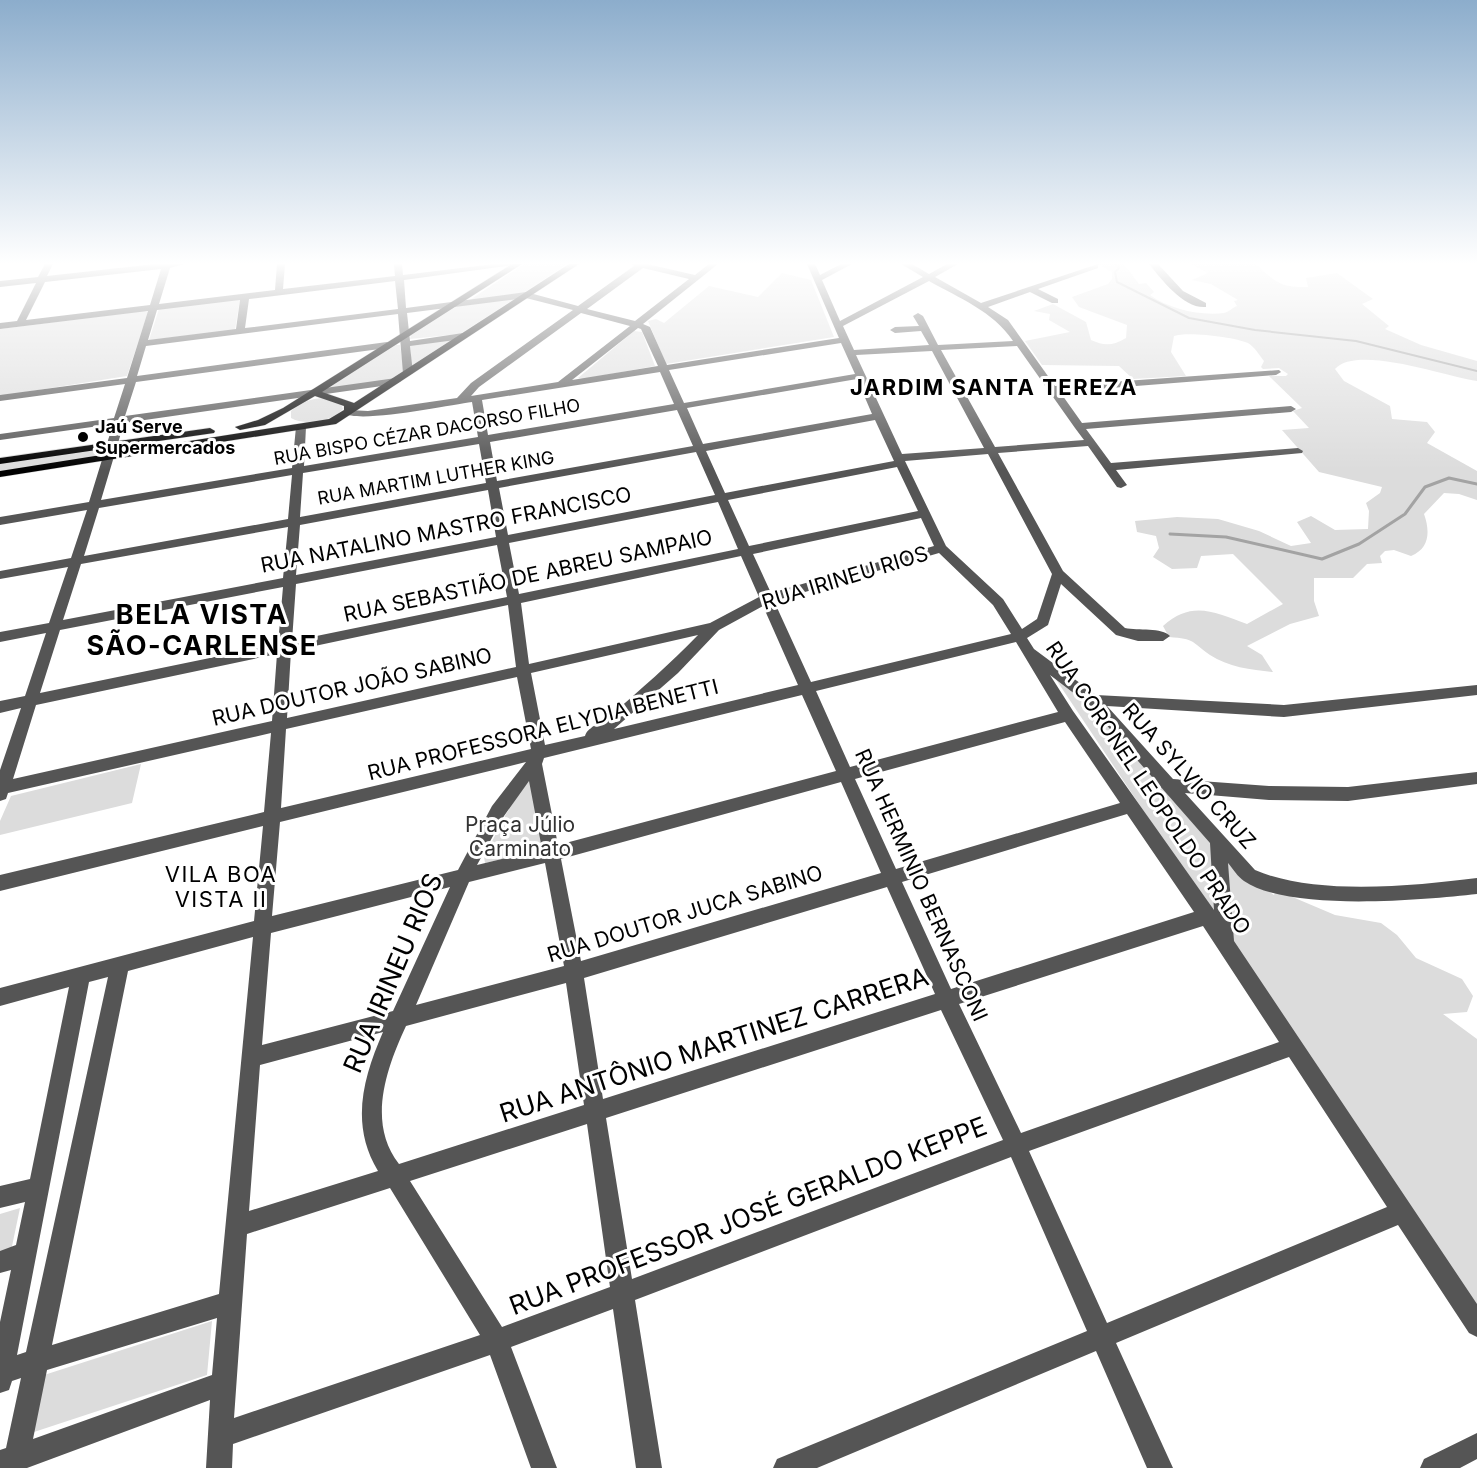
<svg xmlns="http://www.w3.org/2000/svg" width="1477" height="1468" font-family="Inter,sans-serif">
<rect width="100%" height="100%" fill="#fff"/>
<path fill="#dcdcdc" d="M524 264H567L522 294 470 300Z
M1097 264H1124L1139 284 1146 283 1154 292 1150 295C1169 309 1200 316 1224 313 1229 312 1232 308 1237 306L1234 301 1238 300 1211 284 1192 280 1208 273 1191 264H1256C1275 282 1281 288 1308 287L1306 278 1337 273 1373 299 1362 304 1389 326 1385 329 1421 345 1477 361V381C1447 377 1357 344 1335 369L1344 381 1390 406 1392 419 1427 422 1435 432 1427 443 1477 471V500L1459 494 1444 493 1424 514C1430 531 1430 548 1411 556L1394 550 1385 551 1380 556 1382 563 1367 564 1353 578H1314V601L1319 616 1290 624 1247 646 1262 655 1273 672C1252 670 1228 667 1210 655 1190 641 1196 639 1169 637L1163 626C1192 600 1214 612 1247 624L1283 604 1233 554 1201 556 1197 568 1172 569 1153 557 1159 548 1156 536 1137 532 1135 521 1177 517 1218 519 1259 531 1291 546 1311 543 1297 522 1311 516 1335 530 1368 529 1369 511 1366 503 1380 493 1382 487 1319 472 1282 430 1309 428 1293 411 1302 408 1269 376H1286L1288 374 1279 368 1263 369 1261 367 1264 361C1260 356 1254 346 1248 343 1235 337 1187 331 1174 336L1171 352 1186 376 1133 379 1119 366 1042 365 1025 341 1070 332 1049 320 1050 314 1034 311 1053 304 1086 322 1091 340C1104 346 1113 346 1126 338L1127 325 1079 307 1072 297 1108 284 1112 279V272Z
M782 273 811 280 834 337 666 364 648 321 656 319 664 323 709 286 758 297Z
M516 298 460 334 410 339 411 335 457 306Z
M240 299 235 330 149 340 159 309Z
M144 311 148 312 127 376 0 396V329Z
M634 331 642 332 655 366 583 379 578 378Z
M453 339 412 369 410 345Z
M396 345H400L404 372 394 380 326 389Z
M325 398 341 403 343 409C334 421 304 426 291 418V411C301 402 312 398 325 398Z
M105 449 102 460 0 476V464Z
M1053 675 1085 702 1243 873 1274 895 1276 890 1335 915 1381 923 1397 935 1416 958 1462 979 1473 996 1467 1012 1443 1014 1477 1039V1319L1265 993Z
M141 764 132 803 0 835V821L11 796Z
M529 779 547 849 485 863 484 857 506 814Z
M20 1208 11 1251 0 1254V1214Z
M212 1321 207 1375 31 1433 41 1376Z"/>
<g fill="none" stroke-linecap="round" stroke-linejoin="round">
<path stroke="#a3a3a3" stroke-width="2" d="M1116 264 1119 268 1115 272 1117 282 1189 318 1255 330 1356 341 1477 371"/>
<path stroke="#a3a3a3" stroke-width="3" d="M1170 534 1226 537 1322 559 1359 544 1405 514 1425 487 1449 478 1477 484"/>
<defs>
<path id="major" d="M512 264H522L322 392 354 403 569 264H579L336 424 0 477V471L329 419 344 410V406L315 396 265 425 240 430 235 427 258 420 283 408Z
M210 428 215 431 214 433 0 464V458Z"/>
</defs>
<use href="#major" stroke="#dbdbdb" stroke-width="1"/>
<path fill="#555" fill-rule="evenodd" d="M45 264H53L47 276 155 264H184L170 268 159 304 275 290 277 264H285L283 289 395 276 394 264H402L403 275 494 264H521L404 280 406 308 526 292 578 306 634 266 631 264H647L695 275 709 264H718L643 324 650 327 667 365 839 338 807 264H815L820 275 841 264H852L822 280 840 321 923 277 901 264H912L929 274 947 264H958L935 277 981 303 1098 264V268L1038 289 1058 299V303H1052L1030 292 988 307 1008 320 1055 386 1279 370 1281 372 1276 375 1060 392 1082 423 1291 406 1296 409 1291 412 1086 429 1111 463 1298 448 1303 451 1302 453 1116 470 1127 485 1121 488 1117 487 1088 446 998 453 1063 571 1125 628C1138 631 1162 627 1170 636L1163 641H1138L1116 635 1061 584 1048 625 1027 638 1034 649 1096 695 1284 705 1477 685V695L1284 717 1107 706 1173 779 1269 786 1348 787 1477 772V784L1348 801 1269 800 1185 793 1255 870C1315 896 1413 886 1477 878V894C1422 900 1289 912 1244 881 1238 877 1233 869 1228 863L1234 941 1477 1304V1337L1469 1333 1398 1225 1116 1343 1173 1468H1147L1096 1351 817 1468H773L777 1459 1087 1331 1011 1157 635 1300 662 1468H636L613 1309 511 1347 557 1468H531L490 1355 233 1444 232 1468H206L210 1400 27 1468H0V1450L6 1448 21 1378 12 1381 9 1390 0 1393V1322L11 1270 0 1273V1251L16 1245 25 1202 0 1208V1186L30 1179 69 987 0 1006V988L254 921 263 826 0 891V875L264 812 271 733 8 793 6 799 0 801V770L21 708 0 713V701L25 696 46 633 0 642V632L49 623 68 567 0 579V571L71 558 87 510 0 525V517L89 502 113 424 0 440V434L114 418 125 384 0 401V395L127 378 148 311 0 329V323L17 321 36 283 0 287V281L38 277ZM643 268 689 279 635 321 587 309ZM161 269 150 305 26 320 45 282ZM395 281 398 309 245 328 249 299ZM929 281C959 298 993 311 1013 341L938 345 923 316 918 313 913 316 919 326 895 327 890 330 895 333 921 331 929 345 854 350 843 326ZM526 298 573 310 471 383 457 398 368 411 349 410 344 413C358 424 450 405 472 402L478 437 304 466 306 427 301 424 296 427 292 468 101 500 124 423 396 384 401 381 396 378 125 416 136 382 387 348 392 345 387 342 137 376 146 346 398 314 403 373 408 376 413 373 410 346 463 339 468 336 463 333 410 341 407 313ZM240 300 236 329 148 340 157 310ZM581 313 630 326 558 382 471 396 479 387ZM638 328 641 329 658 366 572 380ZM841 343 855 374 684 403 669 370ZM1017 346 1075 428 1084 440 995 447 941 350ZM932 351 984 448 902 454 856 355ZM660 372 674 404 488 435 482 400ZM857 379 872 414 703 444 687 408ZM677 410 693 446 497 481 490 442ZM875 420 894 461 725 493 706 451ZM479 444 486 483 300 517 303 473ZM696 452 715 495 508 535 499 488ZM988 454 1052 574 1037 619 1022 629 1003 599 946 546 905 461ZM897 467 918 511 749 546 728 500ZM292 475 288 519 84 556 99 508ZM488 490 496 537 296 575 300 525ZM718 502 738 549 519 594 509 543ZM921 518 934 546 771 593 753 554ZM288 527 283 578 63 620 81 564ZM497 545 507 597 292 641 296 584ZM939 553 993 605 1011 634 811 682 774 601ZM741 556 759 597 710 623 529 664 521 603ZM283 587 278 644 40 693 60 630ZM508 605 516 667 287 718 291 651ZM763 606 798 685 614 729 678 673 719 630ZM698 635C670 664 640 690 610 716 602 723 588 726 585 736L545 745 531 673ZM1016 642 1058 712 850 767 816 691ZM277 654 272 721 13 779 36 705ZM1050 675 1088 704 1210 843 1214 910 1073 711ZM517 677 531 749 281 808 286 729ZM802 695 836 771 558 845 542 764 544 758ZM1065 722 1120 803 896 869 855 779ZM526 762 492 806 458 870 272 916 280 822ZM529 781 542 849 477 865 504 816ZM841 782 881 873 581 961 561 859ZM1127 814 1194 912 951 989 902 882ZM545 863 564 966 416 1005 469 882ZM450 887 393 1011 262 1045 271 933ZM887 887 935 994 603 1099 584 978ZM1203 926 1279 1042 1021 1133 959 1004ZM253 937 219 1294 52 1345 128 971ZM108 977 26 1352 17 1355 89 982ZM566 983 584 1105 399 1164C367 1123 386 1069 406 1026ZM941 1010 1003 1140 632 1279 606 1118ZM383 1032C363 1078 350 1125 378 1171L249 1211 260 1065ZM1289 1057 1387 1207 1107 1323 1029 1151ZM587 1124 610 1287 502 1327 410 1181ZM390 1188 480 1335 234 1418 247 1234ZM217 1318 212 1375 33 1439 47 1370Z
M1149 264H1158L1183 291 1206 303V307C1184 309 1162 280 1149 264Z
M1477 1433V1459L1460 1468H1420L1424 1459Z"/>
<use href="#major" fill="#000" fill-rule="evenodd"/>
</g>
<linearGradient id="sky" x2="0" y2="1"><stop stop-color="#8cadcc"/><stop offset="0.56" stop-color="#fff"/><stop offset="1" stop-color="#fff" stop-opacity="0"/></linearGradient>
<rect width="1477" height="470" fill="url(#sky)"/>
<circle fill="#000" stroke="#fff" stroke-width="2" cx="83" cy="437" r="6"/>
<g text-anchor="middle" stroke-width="6" stroke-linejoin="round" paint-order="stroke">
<g font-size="18" font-weight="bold" fill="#000" stroke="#fff" text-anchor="start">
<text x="95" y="433">Jaú Serve<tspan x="95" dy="21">Supermercados</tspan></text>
</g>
<g font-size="18" fill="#000" stroke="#fff">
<text transform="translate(427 432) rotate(-10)" y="6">RUA BISPO CÉZAR DACORSO FILHO</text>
<text transform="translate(436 478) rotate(-10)" y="6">RUA MARTIM LUTHER KING</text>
</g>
<g font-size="21" fill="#000" stroke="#fff">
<text transform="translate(446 530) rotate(-11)" y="7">RUA NATALINO MASTRO FRANCISCO</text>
<text transform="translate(528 576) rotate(-12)" y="7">RUA SEBASTIÃO DE ABREU SAMPAIO</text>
<text transform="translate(845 578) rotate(-17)" y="7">RUA IRINEU RIOS</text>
<text transform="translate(352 687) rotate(-13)" y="7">RUA DOUTOR JOÃO SABINO</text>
<text transform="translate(543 730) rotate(-14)" y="7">RUA PROFESSORA ELYDIA BENETTI</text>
<text transform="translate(1189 776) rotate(48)" y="7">RUA SYLVIO CRUZ</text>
<text transform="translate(1148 788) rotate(56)" y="7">RUA CORONEL LEOPOLDO PRADO</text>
<text transform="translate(921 885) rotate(66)" y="7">RUA HERMINIO BERNASCONI</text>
<text transform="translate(685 914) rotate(-17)" y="7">RUA DOUTOR JUCA SABINO</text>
</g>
<g font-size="21" fill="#333" stroke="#fff">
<text x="520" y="832">Praça Júlio<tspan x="520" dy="24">Carminato</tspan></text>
</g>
<g font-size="22" font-weight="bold" letter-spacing="1.5" fill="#000" stroke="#fff">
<text x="994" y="395">JARDIM SANTA TEREZA</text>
</g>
<g font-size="22" letter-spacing="1.5" fill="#000" stroke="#fff">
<text x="221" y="882">VILA BOA<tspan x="221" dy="25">VISTA II</tspan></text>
</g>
<g font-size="26" fill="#000" stroke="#fff">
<text transform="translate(393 973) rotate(-67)" y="9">RUA IRINEU RIOS</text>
<text transform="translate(714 1045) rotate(-18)" y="9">RUA ANTÔNIO MARTINEZ CARRERA</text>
<text transform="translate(748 1216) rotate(-21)" y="9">RUA PROFESSOR JOSÉ GERALDO KEPPE</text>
</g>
<g font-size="27" font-weight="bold" letter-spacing="1.5" fill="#000" stroke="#fff">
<text x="202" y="624">BELA VISTA<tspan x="202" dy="31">SÃO-CARLENSE</tspan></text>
</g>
</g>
</svg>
